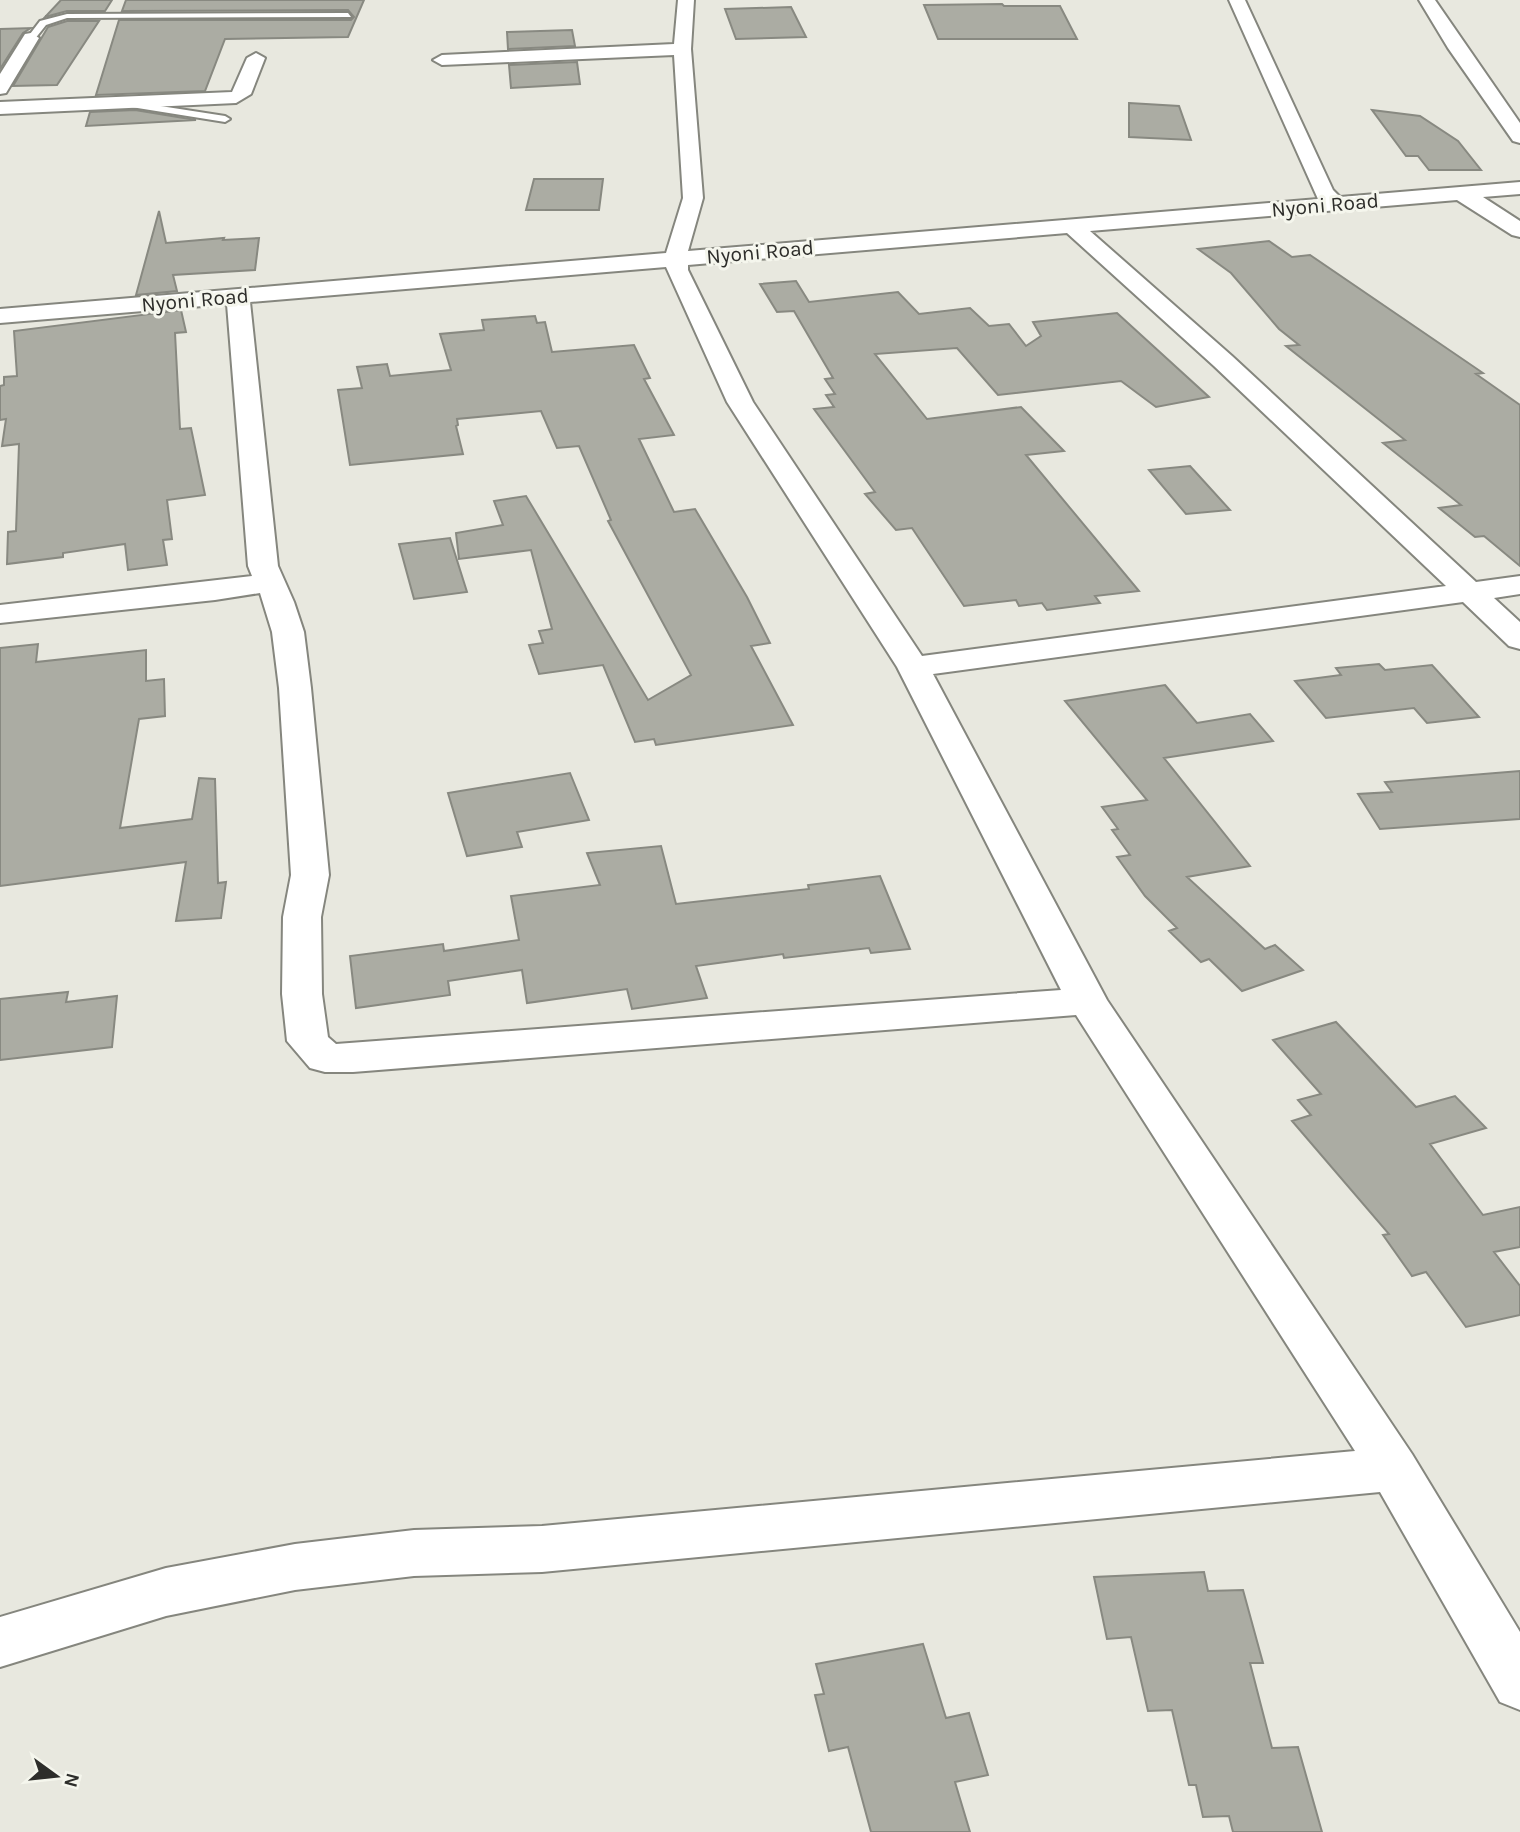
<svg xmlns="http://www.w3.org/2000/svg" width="1520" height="1832" font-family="Karla,sans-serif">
<rect width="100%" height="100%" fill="#e8e8df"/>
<path fill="#abaca3" stroke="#888981" stroke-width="2" d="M61 0H112L105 11H67L45 17Z
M126 0H364L348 37 225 39 205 91 96 95 119 20H351L354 17 348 10 122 11Z
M1002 4 1004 6H1060L1077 39H938L924 5Z
M791 7 806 37 736 39 725 9Z
M67 21H99L57 85 13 86 48 27Z
M31 28 23 33 0 69V29Z
M572 30 575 46 508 49 507 32Z
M577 62 580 84 511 88 509 65Z
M1129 103 1179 106 1191 140 1129 137Z
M135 110 196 120 86 126 90 112Z
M1372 110 1420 116 1458 141 1481 170H1429L1418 156H1406Z
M534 179H603L599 210H526Z
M159 211 166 243 224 238 223 240 259 238 255 270 173 275 177 291 136 295Z
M1269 241 1292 257 1310 255 1483 373 1476 374 1520 405V566L1484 536 1475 537 1439 508 1461 505 1383 443 1405 440 1286 346 1299 345 1279 329 1231 273 1198 249Z
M796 281 809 302 898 292 919 314 970 308 989 326 1009 324 1026 346 1041 336 1033 322 1117 313 1209 397 1156 407 1121 381 998 395 957 348 875 354 927 419 1021 407 1064 451 1026 455 1139 591 1095 596 1100 603 1047 610 1042 603 1019 606 1016 600 964 606 912 528 896 530 865 494 875 492 814 409 834 407 826 395 835 394 825 379 833 378 794 311 777 312 760 284Z
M181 310 186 332 175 333 180 429 191 428 205 495 167 500 172 539 163 540 167 565 128 570 125 544 63 553V557L7 564 8 532 16 531 19 444 2 446 6 419 0 420V386L4 385V377L17 376 14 331Z
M535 316 537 323 545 322 552 352 634 345 650 378 644 379 674 435 639 439 674 512 695 509 747 597 770 643 751 646 793 725 656 745 654 739 635 742 603 665 539 674 529 645 543 643 539 631 552 629 531 550 459 559 456 533 503 525 494 501 526 496 648 700 691 675 608 521 611 520 579 446 557 448 541 411 457 419 458 425 456 426 463 454 350 465 338 390 362 388 357 367 387 364 390 376 451 370 440 334 484 330 482 320Z
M1190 466 1230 510 1186 514 1149 470Z
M450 538 467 592 414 599 399 544Z
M38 644 36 662 146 650V681L164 679 165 716 139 719 120 828 192 819 199 778 215 779 218 883 226 882 221 918 176 921 186 862 0 886V648Z
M1379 664 1385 670 1432 665 1479 717 1427 723 1414 708 1326 718 1295 681 1341 675 1336 668Z
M1165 685 1197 723 1250 714 1273 741 1164 758 1250 866 1187 877 1265 949 1275 945 1303 970 1242 991 1209 959 1201 962 1169 931 1177 928 1145 896 1117 857 1130 855 1112 830 1118 829 1102 807 1147 800 1065 701Z
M1520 771V819L1380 829 1358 794 1392 792 1385 782Z
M570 773 589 820 517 832 522 847 467 856 448 793Z
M661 846 676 904 809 889 808 885 880 876 910 949 871 953 869 948 784 958 783 954 696 966 707 998 632 1009 627 989 527 1003 522 970 448 981 450 995 356 1008 350 956 443 944 444 951 519 940 511 896 600 885 587 853Z
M68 992 66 1002 117 996 112 1047 0 1060V999Z
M1336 1022 1416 1107 1455 1096 1486 1128 1430 1144 1483 1215 1520 1207V1247L1494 1252 1520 1286V1315L1466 1327 1426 1272 1412 1276 1383 1235 1389 1234 1292 1121 1311 1115 1298 1100 1321 1094 1273 1040Z
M1204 1572 1208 1591 1243 1590 1263 1663H1250L1272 1748 1298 1747 1322 1832H1233L1229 1816 1203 1817 1196 1785H1189L1172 1710 1148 1711 1131 1637 1107 1639 1094 1577Z
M923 1644 946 1718 969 1713 988 1775 955 1782 970 1832H871L848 1747 829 1751 815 1695 824 1694 816 1664Z"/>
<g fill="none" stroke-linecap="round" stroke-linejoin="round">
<defs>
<path id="lane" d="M348 13 351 17 67 18 46 25 34 40 27 38 40 21 67 14Z
M128 101 225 116 230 119 225 122 125 106V102Z"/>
<path id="street" d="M678 0H694L691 49 703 198 688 251 1318 199 1229 0H1245L1333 190 1340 197 1520 182V194L1483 197 1520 221V237L1512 235 1457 200 1090 231 1232 356 1476 582 1520 576V594L1494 598 1520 622V649L1509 646 1463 602 933 674 1107 1000 1412 1454 1520 1632V1710L1500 1702 1380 1492 542 1572 414 1576 295 1590 166 1616 0 1667V1617L166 1568 295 1544 414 1530 542 1526 1355 1451 1076 1015 353 1072H325L310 1068 287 1041 282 994 283 917 291 875 279 688 272 632 260 593 215 600 0 623V605L252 576 248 566 227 304 0 323V309L666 253 683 198 674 55 442 65 433 60 442 55 674 44ZM1067 233 1214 366 1446 586 922 656 753 402 688 270V265ZM666 267 727 402 897 667 1061 990 336 1044 328 1037 322 994 321 917 329 875 311 688 304 632 294 602 278 566 250 302Z
M1419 0H1435L1520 123V143L1513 141 1448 48Z
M31 33 39 38 6 93 0 94V74L25 34Z
M256 53 265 58 251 94 236 103 0 114V102L232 92 247 58Z"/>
</defs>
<use href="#lane" stroke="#85867e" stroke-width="4"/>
<use href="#street" stroke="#85867e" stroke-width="4"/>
<use href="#lane" fill="#fff" fill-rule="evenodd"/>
<use href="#street" fill="#fff" fill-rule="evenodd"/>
</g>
<g text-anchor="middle" stroke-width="6" stroke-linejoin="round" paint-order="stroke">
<g font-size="21" fill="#2d2d2a" stroke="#f5f6ed">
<text transform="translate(1325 205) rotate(-5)" y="7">Nyoni Road</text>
<text transform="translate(760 252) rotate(-5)" y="7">Nyoni Road</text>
<text transform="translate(195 300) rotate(-5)" y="7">Nyoni Road</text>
</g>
</g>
<g transform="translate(56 1776) rotate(105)" stroke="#f5f6ed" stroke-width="5" paint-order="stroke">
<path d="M0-5L12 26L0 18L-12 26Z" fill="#2d2d2a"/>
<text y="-10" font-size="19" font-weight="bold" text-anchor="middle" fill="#2d2d2a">N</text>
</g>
</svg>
